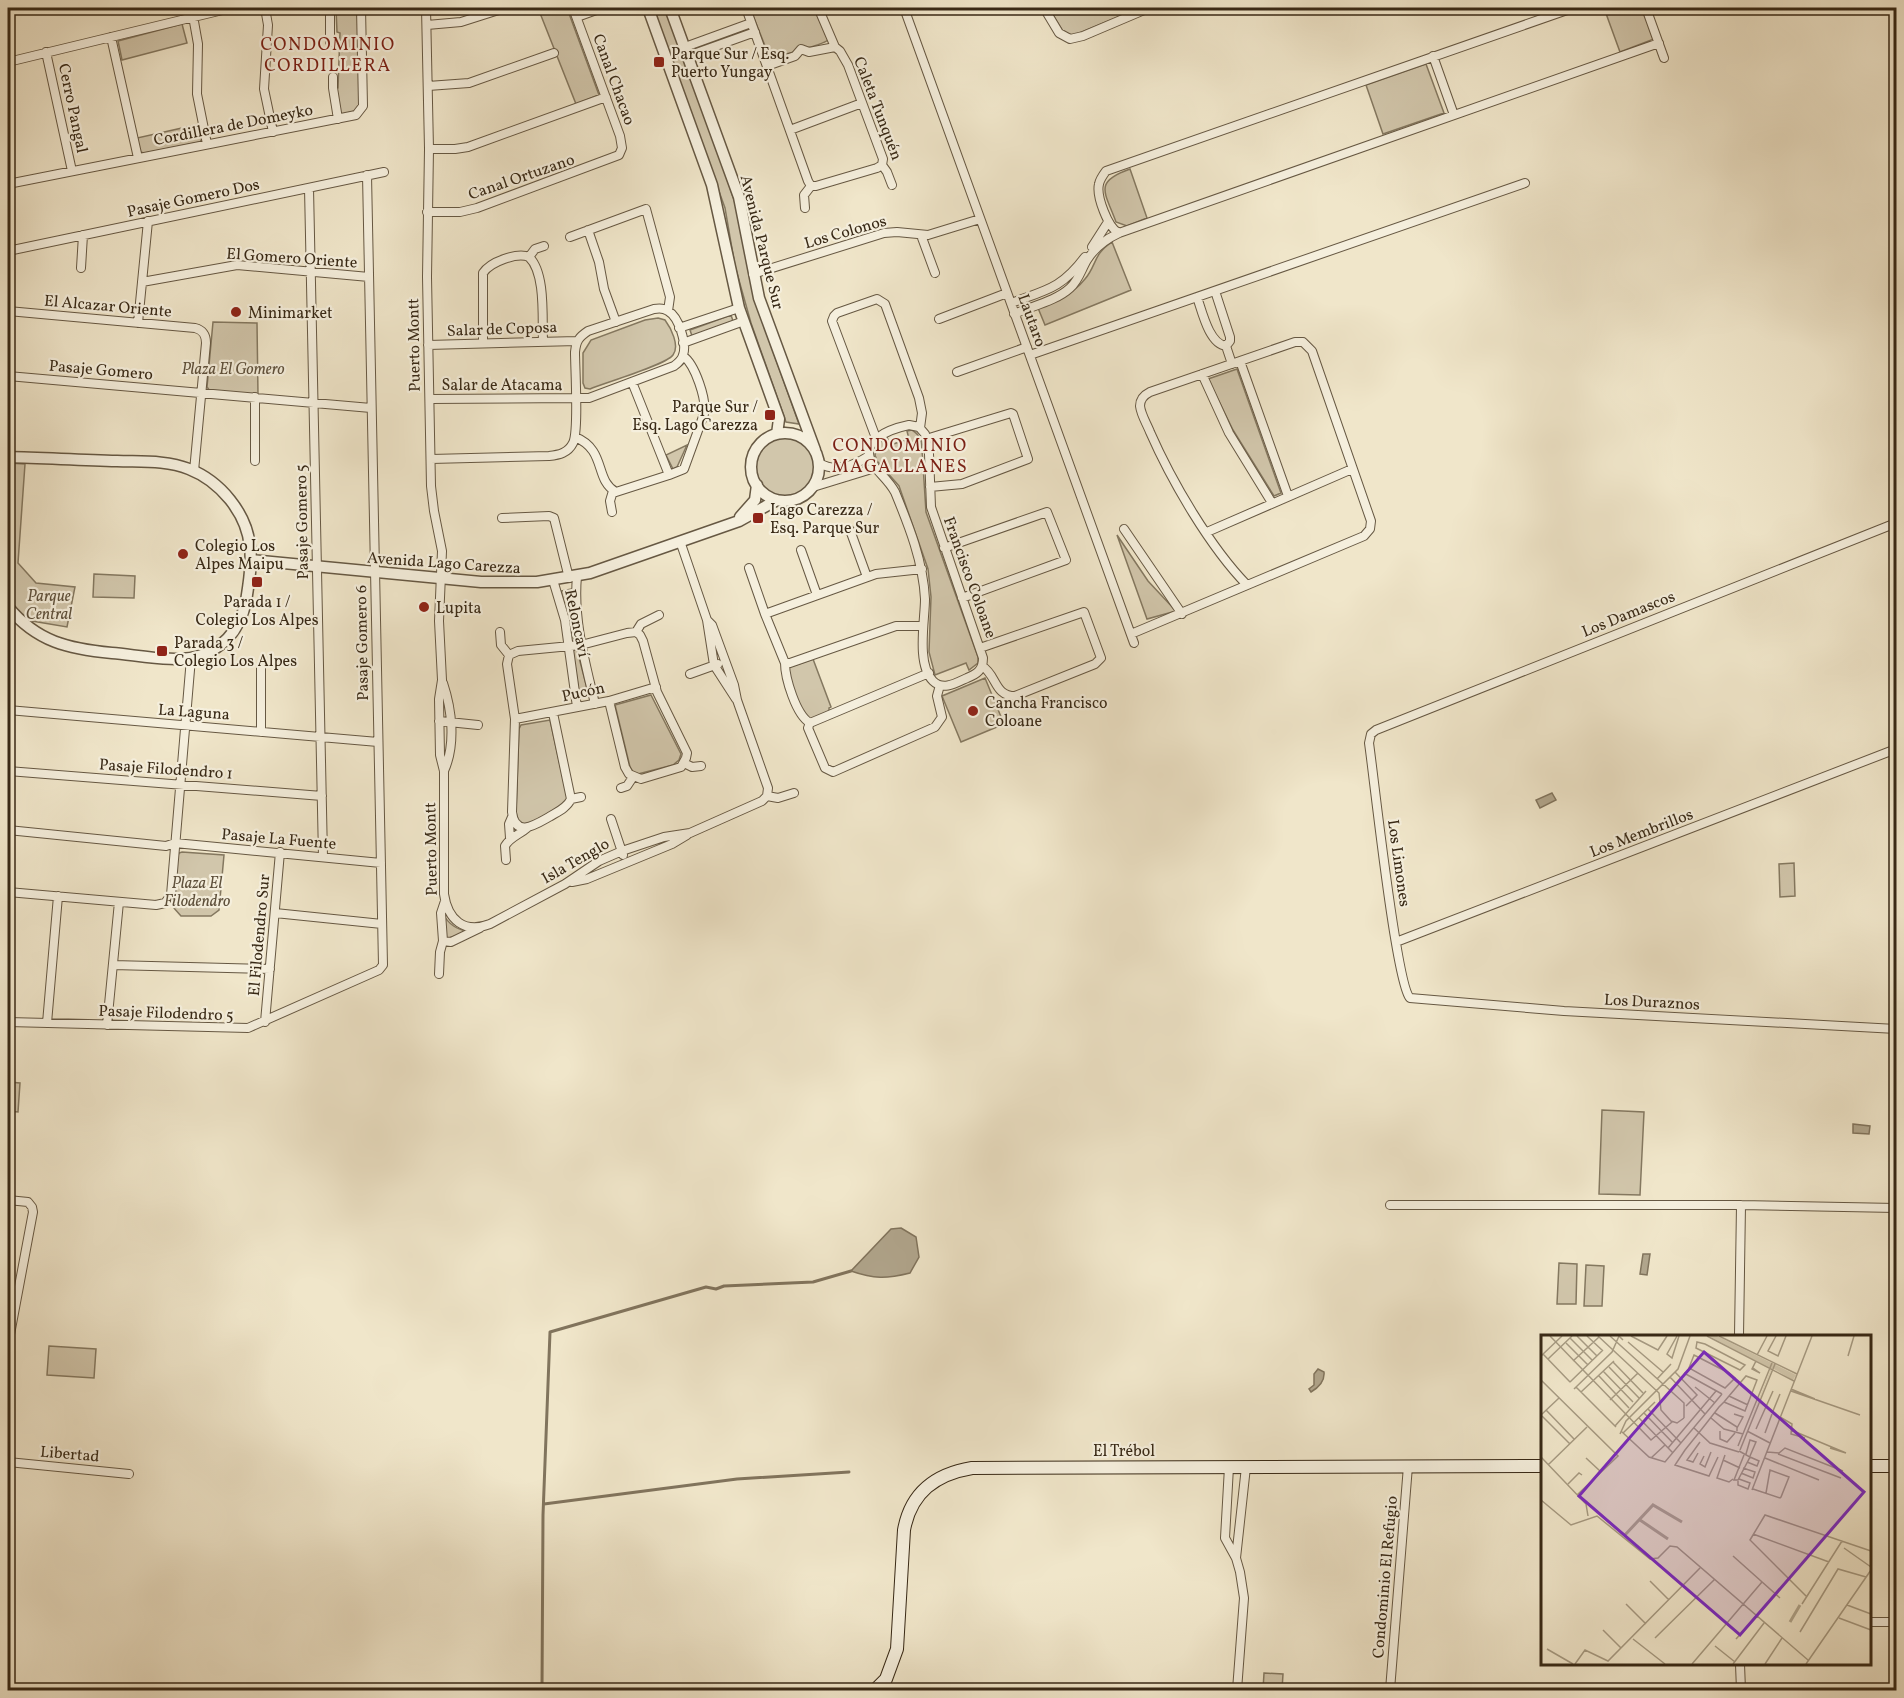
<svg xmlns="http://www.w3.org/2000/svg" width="1904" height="1698" font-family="Vollkorn,serif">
<rect width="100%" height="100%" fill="#f0e6ca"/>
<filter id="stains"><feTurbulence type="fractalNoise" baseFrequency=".00333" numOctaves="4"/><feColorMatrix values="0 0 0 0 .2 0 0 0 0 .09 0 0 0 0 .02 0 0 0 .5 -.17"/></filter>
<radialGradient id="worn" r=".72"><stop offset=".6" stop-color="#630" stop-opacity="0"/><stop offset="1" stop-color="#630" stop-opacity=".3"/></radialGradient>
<path fill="#d1c6ab" stroke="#847860" stroke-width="1.5" d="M336 8H360L361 104 358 110 340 115 336 90 338 88 340 33 337 32Z
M538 8H567L599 95 576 104Z
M653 8H665L715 143 738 212 755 301 799 424 786 422 751 323 735 266 725 208Z
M750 8H814L828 40C822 45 775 58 769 56Z
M1057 8H1140L1072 36 1064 33 1053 15Z
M1604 8H1643L1654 39 1620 52Z
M182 24 187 43 122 60 118 41Z
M1426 64 1444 113 1383 134 1366 85Z
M200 124 202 139 200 142 145 153 139 152 137 138Z
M1130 169 1147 218 1127 226 1116 222C1105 192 1093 182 1130 169Z
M1112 242 1131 290 1045 325 1038 308C1057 301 1072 295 1085 279 1097 265 1093 254 1112 242Z
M731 315 733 321 692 336 690 330Z
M658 318 665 320C671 328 680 346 673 355 666 365 604 383 590 389L585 388 583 383V353L591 340 645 320Z
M213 322 257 323 258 395 210 391 207 387Z
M1237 369 1281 493 1274 496 1233 430 1208 379Z
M912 430C920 435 921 440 922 449L926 512 978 657V663L969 670 966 663 935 675 929 652 931 597 928 569 899 486 877 461 875 455 878 444 887 437 890 445 909 439 907 431Z
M756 467a29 29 0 1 1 58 0a29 29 0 1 1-58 0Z
M687 445 677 467 673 469 666 455Z
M8 463 25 464 18 563 36 583 75 587 67 627 26 620 8 598Z
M1117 535 1148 581 1176 611 1147 619Z
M94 574 135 576 134 598 93 597Z
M572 589 576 639 574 641 561 591Z
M576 649 577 650 588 692 579 693 573 651Z
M813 659 831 707 829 708V711L808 721 803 717 787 673 790 667Z
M985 678 1004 724 961 742 942 696Z
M651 695 681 754 679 760 673 765 638 774 633 772 630 767 615 705Z
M550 720 568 801 533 823 523 824 518 819 516 812 519 729 521 725Z
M182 852 224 855 219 910 211 916H181L173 907 177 858 179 853Z
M1794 863 1795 896 1780 897 1779 864Z
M443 914C449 925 457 929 468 932L446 939Z
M8 1082 20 1083 18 1112 8 1111Z
M1602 1110 1644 1112 1640 1195 1599 1194Z
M1559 1263 1577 1264 1576 1304H1557Z
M1586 1265 1604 1266 1602 1306H1584Z
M49 1346 96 1349 94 1378 47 1375Z
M1264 1673 1283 1674 1282 1690H1263Z"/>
<path fill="#b1a68d" stroke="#81745d" stroke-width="1.5" d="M1552 793 1556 800 1540 808 1536 800Z
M1853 1124 1870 1126 1869 1134 1853 1133Z
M901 1228 916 1237 919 1257 910 1273C886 1279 874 1279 851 1271L891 1229Z
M1643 1254H1650L1647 1275 1640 1274Z
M1318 1369 1324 1372C1325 1382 1318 1388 1311 1392L1309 1389 1314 1385V1374Z"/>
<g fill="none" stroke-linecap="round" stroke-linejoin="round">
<path stroke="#81745d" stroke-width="3" d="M544 1504 737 1479 849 1472
M542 1690 543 1515 550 1332 706 1287 716 1289 724 1286 813 1282 851 1271"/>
<defs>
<path id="minor" d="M265 8 268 25 264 89 273 132
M330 8V42
M426 8 429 149 427 277 431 486 434 511 442 551 439 621 442 680 439 699 440 755 444 771V894C448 920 464 934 490 924L565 884 599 861 622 851 664 837 690 833 762 801 767 796 768 788 737 700 734 685 712 625 707 620 680 541
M746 8 808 181 811 186
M904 8 1134 643
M1044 8 1059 33 1070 39 1083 36 1149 8
M1646 8 1664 58
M820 12 835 47 840 51 848 65 883 159 882 165 887 172 892 185
M193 16 198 44 197 94 207 144
M577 17 602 8
M427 25 461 22 505 8
M111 37 138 158
M685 47 751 23
M46 52 72 171
M688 56 755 32
M1433 56 1454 115
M8 62 231 8
M767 66 795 56 801 49 809 52 835 47
M333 77V88L338 119
M428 86 469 83 554 53
M790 130 862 103
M429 149H455L468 147 606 97
M8 184 356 115 363 106 361 8
M811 186H816L877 168 882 165
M309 188 323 857
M805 208 804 195 811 186
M427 212H460L477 208 619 155 622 148 620 136 573 8
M588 230 599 262 604 289 616 322
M1119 233C1108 228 1096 196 1099 184 1100 179 1103 175 1106 171L1573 8
M921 235 935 273
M570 237 646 209 670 297 668 311
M1092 247 1108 222
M8 251 384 172
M529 257C546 273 542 319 543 342
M529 257 535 249 544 246
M81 268 83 235
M753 274 884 233 897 232 928 235 980 219
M142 282 237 265 369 277
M1215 291 1230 337V341L1226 346
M1197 297C1202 311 1209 344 1226 346
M1011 303C1046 290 1061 289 1085 257
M8 311 195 328C203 330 206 335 206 343L194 471
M1014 314C1032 306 1056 301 1070 288 1079 280 1081 270 1087 260 1095 247 1106 239 1119 233L1659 43
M939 319 1007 293
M138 323 148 221
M679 328 739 308
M483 343V273C490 262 517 252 529 257
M683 343 744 321
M428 345 577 341
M1226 346 1232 364
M1030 355 1525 183
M1240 361 1288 496
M957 372 1027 347
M1202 374 1229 433 1272 503
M8 376 371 408
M632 382 669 475
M255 397V461
M430 399 575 398H589L674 366C678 363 682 360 683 355 687 344 679 317 668 311 664 308 659 308 654 309L588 331C579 337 576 341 575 352 575 369 579 431 573 443 568 453 559 455 549 456L431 459
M909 425 919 427 925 434 929 454 931 507 983 658C983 670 977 674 967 678 956 683 943 691 933 681 916 664 925 620 925 599 923 561 909 526 895 492 889 481 881 475 874 466 856 441 890 429 909 425Z
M575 437C607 450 594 480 616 492L669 475 684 469 704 414C707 400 695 364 683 356
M876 438 832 321 834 316 837 313 877 299 885 304 919 398 922 413 920 428
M926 439 1011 413 1013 414 1028 459 962 484 930 487
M819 463C836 473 853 466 869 456
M813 487 875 468
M612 512 610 501 613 491
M502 518 549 516 554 518 569 578
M1896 523 1376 730 1371 734 1369 743C1374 777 1396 984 1410 998L1564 1011 1896 1029
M1124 529 1182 614
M850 530 867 577
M1207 532 1352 469
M944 548 1047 512 1066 560 962 598
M801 550 817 595
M749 568 765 614 785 663
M577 576C573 620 585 661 595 704
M553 580 565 620 577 707
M765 614 876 574 922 569
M707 620 714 665 736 699
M500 632 501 645 509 655
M636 632 641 624 659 615
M1131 634 1364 536 1370 529 1371 521 1312 351 1303 342H1295L1150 392C1144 395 1140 399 1140 406 1141 415 1147 424 1150 432 1172 482 1210 547 1247 585
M980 648 1084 612 1101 658 1095 664 1015 696C994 696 997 675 982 666
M509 655 507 664 515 719 512 812C515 838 535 825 549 817 557 812 567 808 571 799L553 713
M509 655 518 651 581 645 627 633 636 632
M785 663H790L896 626H923
M785 663C785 678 796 715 810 723
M261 668V732
M690 674 718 664
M443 683C452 710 456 744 444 771
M609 701 625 767 629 774 641 779 681 767 686 758 687 753 657 692 643 641 640 635 636 632
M8 710 378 742
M515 719 609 701 656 687
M439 721 478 725
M810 723 808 728 825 768 833 772 935 727 942 717 937 696 940 685
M810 723 929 673
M684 763 692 767 701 766
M8 771 322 796
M621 788 627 786 633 777
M767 796 778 798 794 793
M571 799 581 797
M611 819 623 855
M8 830 166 846 175 843 381 863
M510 838 509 824 512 817
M506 860 505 846C510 837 519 835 527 828
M572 882 587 879 672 844 687 835
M8 892 156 905 165 903 171 895 191 658
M445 901 441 913 443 941 451 942 480 928
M275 913 382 924
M1396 942 1896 749
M113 965 270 969
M439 974 440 952 443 941
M8 1022 248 1028 379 970 383 965 367 175
M265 1022 280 852
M47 1023 58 896
M107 1025 119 902
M8 1200 28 1202 32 1207 33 1212 8 1345
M1390 1205H1741L1896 1208
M1739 1336 1741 1205
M8 1462 129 1474
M1229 1467 1225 1538 1236 1558 1240 1572 1244 1598 1237 1690
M1236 1558 1246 1467
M1870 1622H1896
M1740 1664 1741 1690
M1390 1690 1408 1466"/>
<path id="tertiary" d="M648 8 712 185 739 308 779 419 777 434
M670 8 739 197 759 298 815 450
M751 467a34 34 0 1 1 68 0a34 34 0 1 1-68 0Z
M8 457C44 458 80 460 117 461 140 462 166 460 189 469 220 481 247 513 250 547 252 561 250 574 248 588 245 618 232 644 202 655 179 664 138 655 112 653 69 649 37 642 8 607
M740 517 755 500 757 485
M251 560 481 582H537L590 573 739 521 777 500"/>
<path id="secondary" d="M1870 1466H1896
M875 1690 886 1679 897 1649 904 1530C911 1492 936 1474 972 1468L1542 1466"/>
</defs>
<use href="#minor" stroke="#665843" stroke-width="10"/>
<use href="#tertiary" stroke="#665843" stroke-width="13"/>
<use href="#secondary" stroke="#382916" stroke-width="14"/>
<use href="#minor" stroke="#f5efdd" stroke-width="8"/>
<use href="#tertiary" stroke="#f5efdd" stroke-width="10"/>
<use href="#secondary" stroke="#f5efdd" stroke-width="12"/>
</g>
<g fill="#8f2418" stroke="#f5efdd" stroke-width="2">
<rect x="653" y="56" width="12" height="12" rx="3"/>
<circle cx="236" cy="312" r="6"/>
<rect x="764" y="409" width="12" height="12" rx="3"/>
<rect x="752" y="512" width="12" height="12" rx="3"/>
<circle cx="183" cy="554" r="6"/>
<rect x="251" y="576" width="12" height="12" rx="3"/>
<circle cx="424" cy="607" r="6"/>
<rect x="156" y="645" width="12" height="12" rx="3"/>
<circle cx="973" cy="711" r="6"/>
</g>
<g text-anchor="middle" stroke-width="4.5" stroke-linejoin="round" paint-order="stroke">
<g font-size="16" fill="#382916" stroke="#f5efdd" text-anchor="start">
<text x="671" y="59">Parque Sur / Esq.<tspan x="671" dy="18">Puerto Yungay</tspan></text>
<text x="248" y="318">Minimarket</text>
<text x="758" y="412" text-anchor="end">Parque Sur /<tspan x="758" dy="18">Esq. Lago Carezza</tspan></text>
<text x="770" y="515">Lago Carezza /<tspan x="770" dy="18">Esq. Parque Sur</tspan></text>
<text x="195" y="551">Colegio Los<tspan x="195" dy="18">Alpes Maipu</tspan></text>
<text x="257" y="607" text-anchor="middle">Parada 1 /<tspan x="257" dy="18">Colegio Los Alpes</tspan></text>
<text x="436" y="613">Lupita</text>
<text x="174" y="648">Parada 3 /<tspan x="174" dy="18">Colegio Los Alpes</tspan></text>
<text x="985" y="708">Cancha Francisco<tspan x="985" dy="18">Coloane</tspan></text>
</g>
<g font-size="16" fill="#382916" stroke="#f5efdd">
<text transform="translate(615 79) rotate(70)" y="6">Canal Chacao</text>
<text transform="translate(74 108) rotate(78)" y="6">Cerro Pangal</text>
<text transform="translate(879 108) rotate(69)" y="6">Caleta Tunquén</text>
<text transform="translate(233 124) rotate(-11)" y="6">Cordillera de Domeyko</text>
<text transform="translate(521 176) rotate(-19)" y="6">Canal Ortuzano</text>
<text transform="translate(193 197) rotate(-12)" y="6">Pasaje Gomero Dos</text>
<text transform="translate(845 231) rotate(-16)" y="6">Los Colonos</text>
<text transform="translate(763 242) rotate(76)" y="6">Avenida Parque Sur</text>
<text transform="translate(292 257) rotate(4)" y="6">El Gomero Oriente</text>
<text transform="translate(108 305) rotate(5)" y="6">El Alcazar Oriente</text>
<text transform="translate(1033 320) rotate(70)" y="6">Lautaro</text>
<text transform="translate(502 328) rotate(-2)" y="6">Salar de Coposa</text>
<text transform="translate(413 345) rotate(-91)" y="6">Puerto Montt</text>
<text transform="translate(101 369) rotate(5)" y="6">Pasaje Gomero</text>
<text x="502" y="390">Salar de Atacama</text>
<text transform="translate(301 522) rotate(-91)" y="6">Pasaje Gomero 5</text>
<text transform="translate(444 562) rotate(4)" y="6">Avenida Lago Carezza</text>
<text transform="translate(971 577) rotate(70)" y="6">Francisco Coloane</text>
<text transform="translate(1628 613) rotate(-22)" y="6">Los Damascos</text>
<text transform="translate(578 623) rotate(78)" y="6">Reloncaví</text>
<text transform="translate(361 643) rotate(-91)" y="6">Pasaje Gomero 6</text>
<text transform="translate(583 691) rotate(-12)" y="6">Pucón</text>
<text transform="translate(194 711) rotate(4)" y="6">La Laguna</text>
<text transform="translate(166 768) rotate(4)" y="6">Pasaje Filodendro 1</text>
<text transform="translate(1641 832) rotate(-21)" y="6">Los Membrillos</text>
<text transform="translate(279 838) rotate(5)" y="6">Pasaje La Fuente</text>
<text transform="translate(430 849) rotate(-91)" y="6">Puerto Montt</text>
<text transform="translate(575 860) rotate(-30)" y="6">Isla Tenglo</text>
<text transform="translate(1400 863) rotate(82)" y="6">Los Limones</text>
<text transform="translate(258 935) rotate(-85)" y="6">El Filodendro Sur</text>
<text transform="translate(1652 1001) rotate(3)" y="6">Los Duraznos</text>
<text transform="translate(166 1012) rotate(2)" y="6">Pasaje Filodendro 5</text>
<text x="1124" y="1456">El Trébol</text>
<text transform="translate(70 1453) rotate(5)" y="6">Libertad</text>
<text transform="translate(1384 1577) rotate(-85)" y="6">Condominio El Refugio</text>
</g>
<g font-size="16" font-style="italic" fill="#5e503b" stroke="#f5efdd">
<text x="233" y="374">Plaza El Gomero</text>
<text x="49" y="601">Parque<tspan x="49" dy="18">Central</tspan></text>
<text x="197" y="888">Plaza El<tspan x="197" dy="18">Filodendro</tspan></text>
</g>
<g font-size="18" letter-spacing="1.5" fill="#7a1f14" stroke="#f5efdd">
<text x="328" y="50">CONDOMINIO<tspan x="328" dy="21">CORDILLERA</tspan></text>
<text x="900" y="451">CONDOMINIO<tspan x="900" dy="21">MAGALLANES</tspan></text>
</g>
</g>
<g transform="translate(1541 1335)">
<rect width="330" height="330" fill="#f0e6ca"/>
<path d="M168 1H176L255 40 252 45 231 33 199 112 230 34Z" fill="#d1c6ab"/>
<path fill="none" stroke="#b1a68d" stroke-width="3" d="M99 185 127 204M83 201 112 170 141 187M249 287 259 270"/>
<path fill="none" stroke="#a69a82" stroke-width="1.5" d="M9 1 110 105 131 87M36 1 56 21M46 1 62 16M57 1 118 58 120 75 130 86 136 88 143 83M69 1 143 68V83M90 1 117 15 126 1M136 1 126 19 131 23 138 1M166 1 253 46M178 1 256 39M235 1 227 16 237 21 245 1M29 3 51 25M87 7 122 37M156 7 164 9 204 30 199 35 155 13ZM25 8 47 30M2 19 29 47M153 20 188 38 194 43 184 53 148 33ZM216 20 226 1M0 21 21 1M307 21 313 1M7 24 31 1M32 26 58 2M72 27 102 58M68 32 98 63M212 33 219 38 211 34 215 26M62 36 92 67M134 37 156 60 145 71M143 38 181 59M58 41 88 73M129 42 164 79M116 44 130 29M0 45 77 121 36 160M29 47 62 15M35 52 75 92M154 52 174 68M33 54 71 17 78 1 82 5M250 54 274 64M250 56 319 80M40 57 73 26M188 61 207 70M69 65 97 38M107 74 140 108M5 75 33 104M232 76 239 59M103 78 132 108M174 78 196 92V96M193 79 202 82 196 93M0 80 29 109M0 80 18 63M239 82 251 89 250 99 264 103M98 83 132 118M170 83 183 94 202 99M74 91 105 56M153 93 169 108 198 117M215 94 232 56M250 95 305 118 289 113M80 96 108 122 124 127 181 59M179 96V104L186 107 194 98M206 96 229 108M82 98 114 67M224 98 231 79M79 99 85 86 137 34 149 1M197 111 231 28M127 113 175 56M144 115 164 90 178 72 183 67 188 61 205 41 216 45 204 76 183 67M144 115 134 130 168 141 177 122M199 115 234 29M198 116 209 122 197 145H193L203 120M226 117 238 118 244 113 302 136M157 118 152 127 146 125 159 107M205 119 209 105 215 107 209 121M237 119 300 143M184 120 176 143 188 147 192 144M163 121 159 129 164 132 170 117M0 122 45 169 47 181M45 123 59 136M110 123 124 110M224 123 278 145M182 125 199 133M206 127 216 131 218 126 209 122M7 130 46 92M200 138 212 143 214 137 202 133M197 146V150L207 154 209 148 198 144M27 149 38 138 41 140M212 154 239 163 240 162 248 142 229 135 225 158M211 155 271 1M0 165 30 190 56 181 109 224 117 223 129 211 136 212 267 325M212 199 288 227M303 213 330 232M192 221 239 263M109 246 128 265M266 262 209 205 224 180 330 216M85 269 105 289M261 269 301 206M306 270 330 279M298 283 330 295M62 295 80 313M259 297 297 234 325 242M114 303 174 244M92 304 124 329M195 304 216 281M174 311 194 327M6 314 32 329M34 329 44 315 67 326 159 233M151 329 221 247M192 329 223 288M224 329 241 303M265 329 330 235"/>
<path fill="#7b2cbf" fill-opacity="0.15" stroke="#7b2cbf" stroke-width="3" d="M163 17 323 157 199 300 38 161Z"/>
<rect width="330" height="330" fill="none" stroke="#382916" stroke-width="3"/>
</g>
<rect width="1904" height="1698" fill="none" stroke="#f0e6ca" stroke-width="30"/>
<rect x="9" y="9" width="1886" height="1680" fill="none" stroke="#382916" stroke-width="3"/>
<rect x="15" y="15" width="1874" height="1668" fill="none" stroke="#382916" stroke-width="1.5"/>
<rect width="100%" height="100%" filter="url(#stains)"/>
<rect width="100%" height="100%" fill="url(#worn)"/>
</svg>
